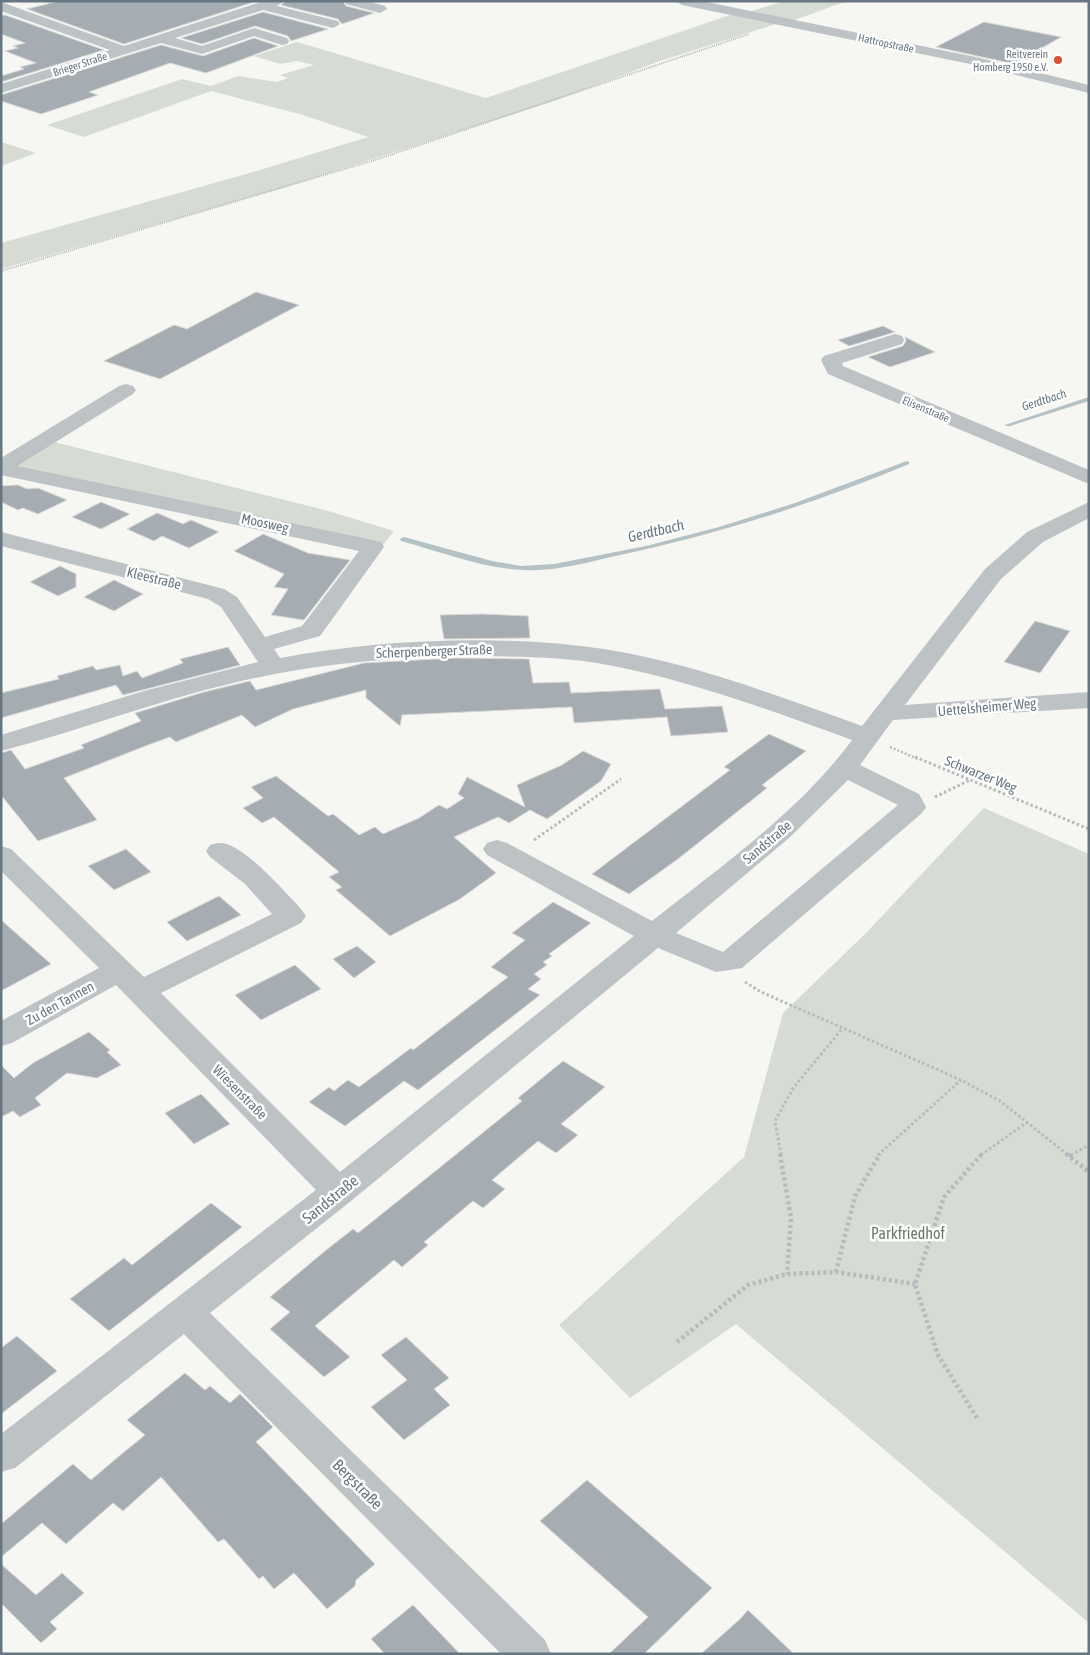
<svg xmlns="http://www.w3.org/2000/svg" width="1090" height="1655" font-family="'Asap Condensed',sans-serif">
<rect width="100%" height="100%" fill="#f6f6f3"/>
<path fill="#d6dbd3" d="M785 1H847L789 22 751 11Z
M733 14 779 23 657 62 554 101 282 188 1 269V243L260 170 368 137 303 115 211 91 84 137 47 125 182 79 211 86 238 76 277 82 288 78 280 75 314 65 297 61 280 64 254 56 297 42 486 98Z
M1 142 36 153 1 166Z
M50 441 325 510 394 531 383 545 17 469 15 462Z
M984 808 1089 854V1623L736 1324 630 1398 559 1325 744 1157 783 1013 866 933Z"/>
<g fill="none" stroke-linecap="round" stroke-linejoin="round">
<path fill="#b5c2c5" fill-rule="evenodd" d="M1089 397V401L1010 426H1006L1005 425Z
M907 461 909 462V464C815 503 720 534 620 555 588 562 556 572 523 570 481 568 441 552 401 541L400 539 404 537 492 561 521 566 554 564 646 546 719 527 795 503Z"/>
</g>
<path fill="#a5adb2" stroke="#d8d8d6" d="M59 1H257L124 44 27 9Z
M286 1H343L346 6 374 13 342 24 338 19 281 5Z
M263 12 328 29 291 41 288 36 255 26 202 44 181 38Z
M5 15 104 50 1 82V76L24 69 20 67 36 63 5 51 18 48 13 46 25 43 1 34V16Z
M984 22 1061 37 1014 64 936 47Z
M254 38 278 46 206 73 170 63 89 92 98 95 41 114 1 101V95L161 45 203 56Z
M256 292 299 305 160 379 104 361 174 325 187 329Z
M883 326 895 332 849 346 838 340Z
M905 337 935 352 890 367 868 357 903 346 906 341Z
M18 485 27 489 38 488 67 500 38 514 23 508 18 510 1 502V486Z
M101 502 130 514 101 529 72 517Z
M157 513 183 524 191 520 219 532 189 548 162 536 154 541 127 529Z
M263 534 308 553 350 560 304 620 271 615 288 589 274 587 284 574 234 551Z
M60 566 76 574V587L58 596 30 582Z
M114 580 143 594 114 611 84 597Z
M483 614 528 616 530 638 444 639 440 615Z
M1035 621 1070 631 1040 673 1004 662Z
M228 647 240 665 123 695 116 685 1 718V693L59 679 57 676 93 666 96 670 120 665 123 676 137 671 142 678 183 663 180 659Z
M454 658 529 659 533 683 569 682 571 693 660 689 665 709 722 706 728 732 671 736 667 717 574 723 572 707 402 715 400 726 366 698V690L293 709 255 727 242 715 176 742 170 737 148 745 64 778 97 820 38 841 1 795V753L11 750 25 769 84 748 81 745 141 721 135 713 204 692 250 681 256 690 364 663Z
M769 734 806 751 762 785 767 788 678 859 629 894 592 874 730 770 724 767Z
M583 751 611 764 601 781 547 819 530 810 509 823 498 817 454 837 496 873 460 899 390 936 336 890 342 887 329 877 339 872 274 817 262 823 243 808 263 798 251 787 276 776 328 816 333 814 359 835 375 827 383 834 419 818 439 805 447 809 464 798 458 794 467 777 525 807 517 785 562 765Z
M126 849 151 872 114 890 88 866Z
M219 896 241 915 187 941 167 922Z
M553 902 591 923 549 954 552 956 543 962 547 965 534 974 541 979 528 989 540 995 418 1090 404 1081 345 1126 309 1102 329 1087 334 1091 348 1080 359 1087 411 1048 413 1050 508 977 491 967 525 940 512 933Z
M1 920 51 964 1 991Z
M357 946 376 962 354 978 333 959Z
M295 965 321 989 261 1020 235 995Z
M89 1032 110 1050 107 1052 121 1065 97 1078 67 1073 35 1098 41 1105 20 1117 13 1111 1 1117V1065L14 1078 33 1063Z
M563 1061 605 1087 561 1124 578 1135 556 1153 538 1141 492 1180 505 1189 483 1208 473 1201 424 1242 428 1245 402 1267 394 1260 315 1326 350 1357 324 1377 270 1329 290 1312 270 1297 325 1251 353 1229 358 1233 433 1173 522 1101 518 1098Z
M201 1094 230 1124 194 1144 165 1113Z
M211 1203 242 1227 109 1331 70 1299 124 1258 132 1265Z
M17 1336 57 1371 1 1414V1348Z
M406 1337 449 1378 434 1389 450 1405 404 1440 371 1407 407 1380 381 1355Z
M185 1373 205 1390 210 1386 230 1403 240 1394 273 1427 256 1442 375 1564 356 1580 355 1586 327 1609 294 1573 274 1589 263 1576 259 1579 224 1539 218 1542 161 1477 123 1511 113 1503 66 1544 42 1523 1 1557V1524L73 1464 91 1480 118 1457 145 1435 127 1420Z
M587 1480 712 1588 644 1654H609L648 1617 540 1521Z
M1 1564 36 1595 62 1573 84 1593 50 1622 57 1629 41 1643 1 1603Z
M413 1605 460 1654H385L371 1639Z
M748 1610 794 1654H701L740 1619Z"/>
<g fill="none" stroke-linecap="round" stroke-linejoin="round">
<path stroke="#b8bbbd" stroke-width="2" stroke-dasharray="1 1" stroke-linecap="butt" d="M1 271 378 159 749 34"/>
<path stroke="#b8bbbd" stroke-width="2.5" stroke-dasharray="2 2" stroke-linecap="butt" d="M890 747 918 759"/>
<path stroke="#b8bbbd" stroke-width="3" stroke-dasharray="2.5 2.5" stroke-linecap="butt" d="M915 757 1089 829
M935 797 970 780
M534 840 621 779
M745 982 761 992 961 1080 1000 1101 1068 1155
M781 1155 775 1121 794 1087 842 1029
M878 1155 961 1080
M981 1155 1026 1123
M1071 1155 1089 1145"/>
<path stroke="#b8bbbd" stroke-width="4.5" stroke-dasharray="3 3" stroke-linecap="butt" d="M780 1154 791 1218 787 1274
M1066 1154 1089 1172
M1069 1156 1073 1154
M836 1272 855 1196 880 1154
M677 1342 748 1285 787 1274 836 1272 915 1284
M977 1418 938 1355 915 1284 944 1197 982 1154"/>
<path fill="#bdc2c5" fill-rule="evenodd" d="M264 1H284L277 6 338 21 340 24 333 28 263 10 175 38 202 46 254 28 287 38 289 41 287 44 282 45 254 36 202 54 161 43 1 93V84L110 50 1 11V2L124 46Z
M345 1H367L385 6 387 9 380 13 346 4Z
M676 1H702L980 58 1089 85V93L980 66 682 5Z
M895 334 902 336 904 340 902 344 842 363 843 366 1089 470V484L828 374 821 360 824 356Z
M126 384 133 386 136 390 133 394 17 466 373 540 381 542 384 547 320 636 274 649 280 658C379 639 505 634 604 649 693 663 778 696 862 726L985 569 1027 532 1089 502V518L1043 542 1001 579 905 705 1089 692V708L893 720 860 765 919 794 926 807 922 813 742 968 716 972 658 948 351 1201 210 1313 545 1640 551 1654H501L184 1334 15 1468 1 1472V1434L316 1190 116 985 12 1043 1 1046V1021L99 968 1 871V846L11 849 144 977 272 914 245 884 210 857 206 851 210 845C217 843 222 842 229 845 252 854 284 891 301 909L306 916 301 923 161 993 340 1172 634 936 487 855 483 849 487 843 497 840 507 843 652 921C719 868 802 809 852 740 772 711 692 681 608 665 568 657 527 657 486 656 400 656 316 663 233 683 155 701 79 731 1 751V735L144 691 258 662 221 607 208 599 1 546V532L224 589 237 597 265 637 302 626 359 551 1 475V458L119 386ZM848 780 898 805 723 952 676 933 789 838Z"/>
</g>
<circle fill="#d85132" stroke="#fff" stroke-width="2" cx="1058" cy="60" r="5"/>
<g text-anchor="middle" stroke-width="5" stroke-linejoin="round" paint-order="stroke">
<g font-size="11" fill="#677782" stroke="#fff">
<text transform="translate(886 43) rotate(12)" y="4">Hattropstraße</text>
<text transform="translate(80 64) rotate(-18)" y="4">Brieger Straße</text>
<text transform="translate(926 409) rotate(23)" y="4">Elisenstraße</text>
</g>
<g font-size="11" fill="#677782" stroke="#fff" text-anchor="end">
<text x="1048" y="58">Reitverein<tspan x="1048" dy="13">Homberg 1950 e.V.</tspan></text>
</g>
<g font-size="12" font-style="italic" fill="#63787f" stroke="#fff">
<text transform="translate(1044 400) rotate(-18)" y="4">Gerdtbach</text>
</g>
<g font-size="14" fill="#677782" stroke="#fff">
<text transform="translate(265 523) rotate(12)" y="5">Moosweg</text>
<text transform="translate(154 578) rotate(14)" y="5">Kleestraße</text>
<text transform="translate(434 651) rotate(-2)" y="5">Scherpenberger Straße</text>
<text transform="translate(987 707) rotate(-5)" y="5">Uettelsheimer Weg</text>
<text transform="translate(981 774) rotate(22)" y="5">Schwarzer Weg</text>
<text transform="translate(767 842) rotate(-40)" y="5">Sandstraße</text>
<text transform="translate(60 1003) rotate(-29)" y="5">Zu den Tannen</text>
<text transform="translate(240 1092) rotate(45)" y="5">Wiesenstraße</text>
</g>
<g font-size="15" font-style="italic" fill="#63787f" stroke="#fff">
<text transform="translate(656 531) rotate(-13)" y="5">Gerdtbach</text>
</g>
<g font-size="16" fill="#677782" stroke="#fff">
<text transform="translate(330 1199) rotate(-39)" y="6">Sandstraße</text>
<text transform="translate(358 1484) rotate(45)" y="6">Bergstraße</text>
</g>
<g font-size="16" fill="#6a7a66" stroke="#fff">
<text x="908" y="1239">Parkfriedhof</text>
</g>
</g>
<rect width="1090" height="1655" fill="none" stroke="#677782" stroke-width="5"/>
</svg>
